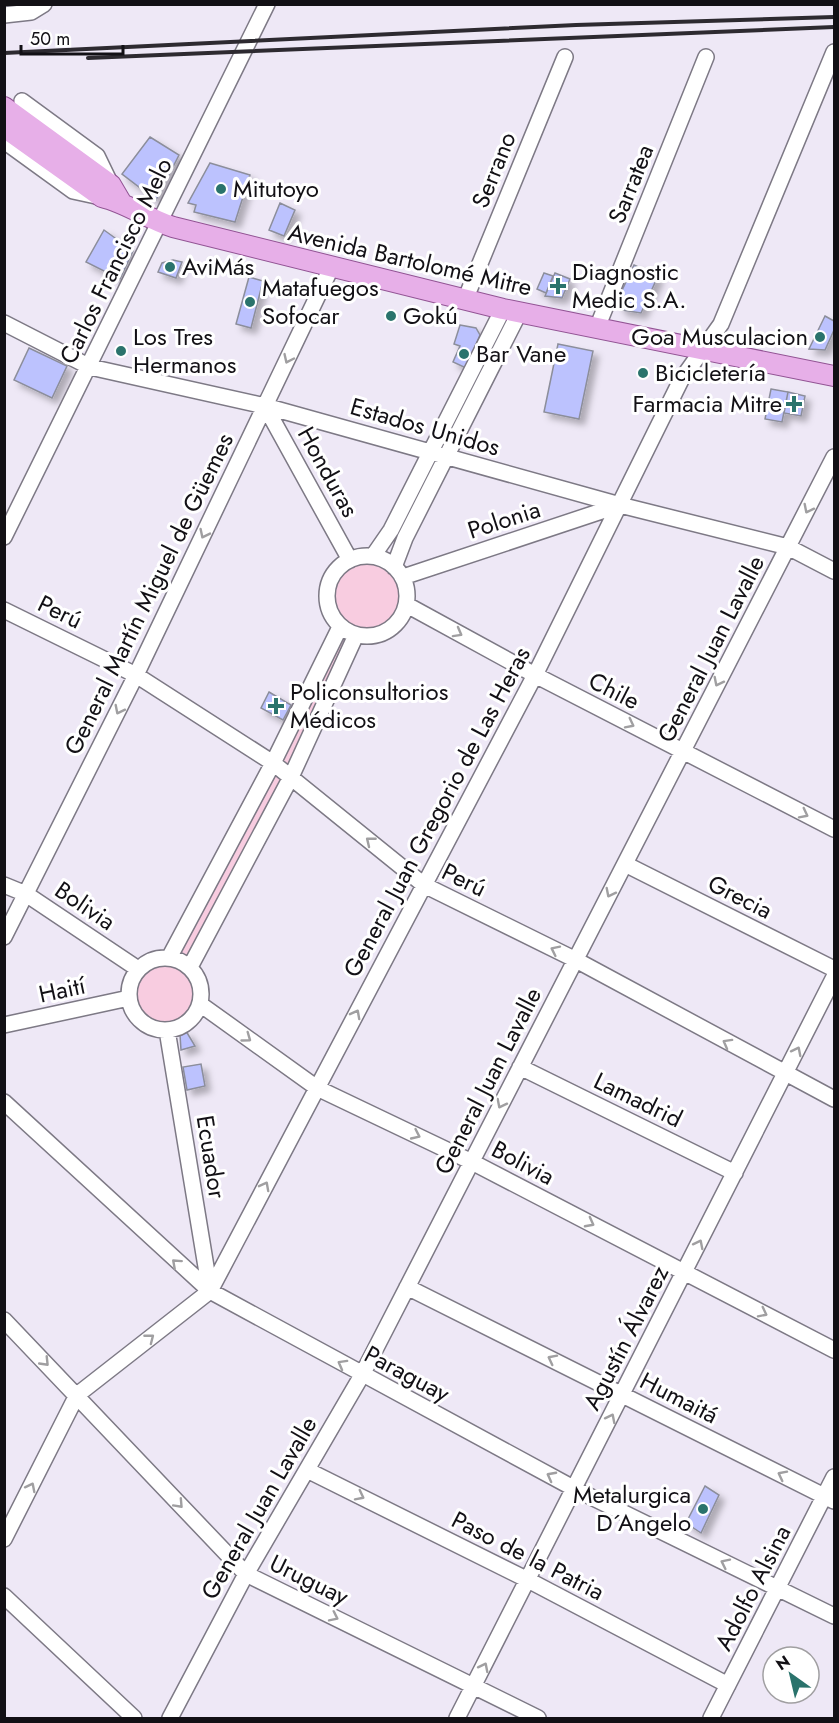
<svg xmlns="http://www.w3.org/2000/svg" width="839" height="1723" font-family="Jost,sans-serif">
<defs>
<filter id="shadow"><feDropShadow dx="5.5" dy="5.5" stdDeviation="3" flood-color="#0004"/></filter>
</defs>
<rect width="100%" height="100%" fill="#eee8f6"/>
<path fill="#f8cce0" d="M332 597a35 35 0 1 1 70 0a35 35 0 1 1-70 0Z
M340 627 356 635 190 967 169 958Z
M135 993a30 30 0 1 1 60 0a30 30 0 1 1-60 0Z"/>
<path fill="#bcc2fe" stroke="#8c8e9b" stroke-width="1.5" filter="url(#shadow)" d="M150 137 179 155 156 200 122 174Z
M210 163 250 175 235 222 194 212 196 205 188 203Z
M280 203 295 210 284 236 269 230Z
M104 230 133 251 120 279 86 262Z
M173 260 182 262 176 278 158 272 162 263Z
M634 265 658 276 641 313 622 310 617 301Z
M544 273 553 276 546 293 537 289Z
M555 273 570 279 562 298 545 296Z
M249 277 263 281 251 328 236 324Z
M825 316 834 321V330L825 350 809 349Z
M460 325 476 328 480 335 466 368 453 362 460 346 454 344Z
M558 344 593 351 579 419 544 412Z
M29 348 67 366 52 398 14 380Z
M771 389 788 392 782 422 765 419Z
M788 392 805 396 801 416 784 413Z
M269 692 291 705 283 720 261 708Z
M186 1031 195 1046 181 1050 180 1035Z
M201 1064 205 1086 187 1090 183 1067Z
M705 1486 719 1495 701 1533 686 1523Z"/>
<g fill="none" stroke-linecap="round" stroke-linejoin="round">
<defs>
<path id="minor" d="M4 15 31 12 44 4
M22 101 97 156 111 185
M4 141 73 191 96 196
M465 300 565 57
M4 323 90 367 265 406 620 505 788 547 834 571
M597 328 706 57
M265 406 350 560
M4 537 267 4
M327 596a40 40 0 1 1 80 0a40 40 0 1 1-80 0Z
M373 556 391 530 503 309
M394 567 405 538 519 313
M403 577 620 505
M407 605 535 675 834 829
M4 610 136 675 273 763 424 885 576 960 834 1099
M625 864 834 969
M4 885 26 894 138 969
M4 937 136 675 331 268
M129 994a36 36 0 1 1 72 0a36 36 0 1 1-72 0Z
M169 958 273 763 340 627
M190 967 291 777 356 635
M200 1004 317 1088 472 1162 834 1350
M4 1025 129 998
M167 1030 210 1291
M520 1067 735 1173
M4 1102 210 1291 575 1489 834 1616
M407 1287 834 1501
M4 1320 246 1574 538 1718
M307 1470 528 1580 728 1685
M4 1539 77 1395 210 1291 535 675 681 380 721 324 834 52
M4 1596 134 1718
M170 1718 246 1574 362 1375 834 457
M457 1718 834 977
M711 1718 834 1477"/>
<path id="major" d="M4 107 111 185 121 202
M4 127 102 197C127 203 148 219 173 227L503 309 834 376"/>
</defs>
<use href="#minor" stroke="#7d7985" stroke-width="18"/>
<use href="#major" stroke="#925494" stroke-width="22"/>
<use href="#minor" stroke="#fff" stroke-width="15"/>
<use href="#major" stroke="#e7afe8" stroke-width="20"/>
<path stroke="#2d2a30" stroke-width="4" d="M4 53 576 25 834 17
M88 58 834 27"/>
</g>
<defs><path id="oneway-chevron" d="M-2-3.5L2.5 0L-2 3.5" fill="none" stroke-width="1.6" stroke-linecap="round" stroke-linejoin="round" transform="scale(1.5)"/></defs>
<g stroke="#a09fa1">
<use href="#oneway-chevron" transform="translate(288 359) rotate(115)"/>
<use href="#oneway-chevron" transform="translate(808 509) rotate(117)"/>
<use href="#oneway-chevron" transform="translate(204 534) rotate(116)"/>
<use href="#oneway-chevron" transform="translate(458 633) rotate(29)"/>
<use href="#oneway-chevron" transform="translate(718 682) rotate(117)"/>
<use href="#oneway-chevron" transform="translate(119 710) rotate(117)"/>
<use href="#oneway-chevron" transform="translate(630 724) rotate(27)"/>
<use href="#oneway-chevron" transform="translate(804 814) rotate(27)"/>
<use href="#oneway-chevron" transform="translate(370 841) rotate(-141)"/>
<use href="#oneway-chevron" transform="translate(610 893) rotate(117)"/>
<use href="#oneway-chevron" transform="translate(555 950) rotate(-154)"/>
<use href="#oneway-chevron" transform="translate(356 1014) rotate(-62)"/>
<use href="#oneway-chevron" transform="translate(247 1038) rotate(36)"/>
<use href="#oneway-chevron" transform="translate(727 1043) rotate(-151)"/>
<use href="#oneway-chevron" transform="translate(797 1051) rotate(-63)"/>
<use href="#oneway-chevron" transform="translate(501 1104) rotate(117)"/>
<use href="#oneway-chevron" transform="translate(416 1135) rotate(25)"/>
<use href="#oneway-chevron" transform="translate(265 1186) rotate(-62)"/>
<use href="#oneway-chevron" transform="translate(590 1223) rotate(28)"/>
<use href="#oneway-chevron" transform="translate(699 1244) rotate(-63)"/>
<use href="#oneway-chevron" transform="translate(176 1263) rotate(-138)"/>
<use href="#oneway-chevron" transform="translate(763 1313) rotate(27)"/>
<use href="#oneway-chevron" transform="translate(150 1338) rotate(-38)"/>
<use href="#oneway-chevron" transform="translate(552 1359) rotate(-153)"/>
<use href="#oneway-chevron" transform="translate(45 1362) rotate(46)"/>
<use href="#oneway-chevron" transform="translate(342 1364) rotate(-151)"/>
<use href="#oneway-chevron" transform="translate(611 1418) rotate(-63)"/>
<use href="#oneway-chevron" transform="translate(782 1475) rotate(-153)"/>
<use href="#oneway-chevron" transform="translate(551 1476) rotate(-152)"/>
<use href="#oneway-chevron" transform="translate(31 1487) rotate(-63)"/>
<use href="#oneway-chevron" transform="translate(360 1496) rotate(27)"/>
<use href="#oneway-chevron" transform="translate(179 1504) rotate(47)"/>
<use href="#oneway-chevron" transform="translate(725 1563) rotate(-154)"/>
<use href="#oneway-chevron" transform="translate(334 1617) rotate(26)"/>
<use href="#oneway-chevron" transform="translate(484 1667) rotate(-63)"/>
</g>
<g fill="#2a736c" stroke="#fff" stroke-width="2">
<circle cx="221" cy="189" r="6"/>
<circle cx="170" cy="267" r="6"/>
<path d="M555 277h6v6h6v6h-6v6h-6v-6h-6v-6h6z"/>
<circle cx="250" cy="302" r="6"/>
<circle cx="391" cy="316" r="6"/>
<circle cx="820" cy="337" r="6"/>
<circle cx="121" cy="351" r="6"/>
<circle cx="464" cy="354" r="6"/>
<circle cx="643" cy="373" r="6"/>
<path d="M791 395h6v6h6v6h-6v6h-6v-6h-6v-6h6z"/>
<path d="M273 697h6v6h6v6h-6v6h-6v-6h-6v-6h6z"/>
<circle cx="703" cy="1509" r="6"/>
</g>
<g text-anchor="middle" stroke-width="6" stroke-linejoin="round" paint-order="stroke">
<g font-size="24" fill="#121015" stroke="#fff">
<text transform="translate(494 170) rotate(-68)" y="8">Serrano</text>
<text transform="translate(631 184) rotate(-68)" y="8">Sarratea</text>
<text transform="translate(410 260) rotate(13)" y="8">Avenida Bartolomé Mitre</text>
<text transform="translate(116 261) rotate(-64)" y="8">Carlos Francisco Melo</text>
<text transform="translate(425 427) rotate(16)" y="8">Estados Unidos</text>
<text transform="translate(328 472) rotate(61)" y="8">Honduras</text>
<text transform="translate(504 520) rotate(-18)" y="8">Polonia</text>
<text transform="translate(149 594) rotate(-64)" y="8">General Martín Miguel de Güemes</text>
<text transform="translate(60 612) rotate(26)" y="8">Perú</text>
<text transform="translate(711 649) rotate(-63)" y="8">General Juan Lavalle</text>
<text transform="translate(614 691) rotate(27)" y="8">Chile</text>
<text transform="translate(437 812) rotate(-62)" y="8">General Juan Gregorio de Las Heras</text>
<text transform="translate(464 880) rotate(26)" y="8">Perú</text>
<text transform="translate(740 897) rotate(27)" y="8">Grecia</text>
<text transform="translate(85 906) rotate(34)" y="8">Bolivia</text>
<text transform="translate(62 990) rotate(-12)" y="8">Haití</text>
<text transform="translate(488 1081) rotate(-63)" y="8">General Juan Lavalle</text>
<text transform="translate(638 1100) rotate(26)" y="8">Lamadrid</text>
<text transform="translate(211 1157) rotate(81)" y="8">Ecuador</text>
<text transform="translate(523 1163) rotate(28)" y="8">Bolivia</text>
<text transform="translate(626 1338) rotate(-63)" y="8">Agustín Álvarez</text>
<text transform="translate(407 1374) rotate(28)" y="8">Paraguay</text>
<text transform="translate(679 1398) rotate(27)" y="8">Humaitá</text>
<text transform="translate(259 1508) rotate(-60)" y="8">General Juan Lavalle</text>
<text transform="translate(528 1556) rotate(27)" y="8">Paso de la Patria</text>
<text transform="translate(309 1580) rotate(26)" y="8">Uruguay</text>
<text transform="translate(753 1588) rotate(-63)" y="8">Adolfo Alsina</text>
</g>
<g font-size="24" fill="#121015" stroke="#fff" text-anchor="start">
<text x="233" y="197">Mitutoyo</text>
<text x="182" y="275">AviMás</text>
<text x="572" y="280">Diagnostic<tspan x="572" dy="28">Medic S.A.</tspan></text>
<text x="262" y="296">Matafuegos<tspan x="262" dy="28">Sofocar</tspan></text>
<text x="403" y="324">Gokú</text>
<text x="133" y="345">Los Tres<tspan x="133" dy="28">Hermanos</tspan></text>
<text x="808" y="345" text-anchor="end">Goa Musculacion</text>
<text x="476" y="362">Bar Vane</text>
<text x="655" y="381">Bicicletería</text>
<text x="782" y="412" text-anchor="end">Farmacia Mitre</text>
<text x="290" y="700">Policonsultorios<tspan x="290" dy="28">Médicos</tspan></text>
<text x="691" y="1503" text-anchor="end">Metalurgica<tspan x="691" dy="28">D´Angelo</tspan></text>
</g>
</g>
<rect width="839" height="1723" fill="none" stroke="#121015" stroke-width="12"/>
<g transform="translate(791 1675) rotate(326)"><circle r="28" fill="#ffffff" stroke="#a09fa1" stroke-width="1.5"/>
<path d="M0-4.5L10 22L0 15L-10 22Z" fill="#2a736c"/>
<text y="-9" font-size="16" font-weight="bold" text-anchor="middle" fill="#121015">N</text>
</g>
<path d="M21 45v9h102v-9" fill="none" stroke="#121015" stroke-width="3"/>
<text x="30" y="45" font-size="18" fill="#121015" stroke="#ffffff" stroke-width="4.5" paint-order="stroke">50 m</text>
</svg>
